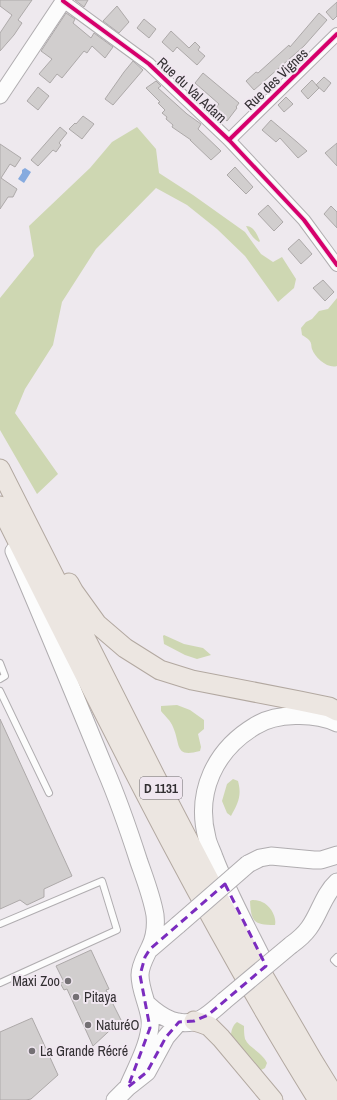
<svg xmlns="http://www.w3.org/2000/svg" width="337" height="1100" font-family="'Archivo Narrow',sans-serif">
<rect width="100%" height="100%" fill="#eee9ee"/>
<path fill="#ced7b2" d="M137 127 156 149 159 173 193 195 245 232 261 254 273 262 282 257 296 279 294 288 278 302 245 256 217 229 187 205 156 188 96 249 62 302 53 345 25 389 15 413 58 474 37 494 0 430V298L34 256 29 226 90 168 112 142Z
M246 226C254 226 257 235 260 241L259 242C253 239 249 232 246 226Z
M337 298V366C328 369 315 358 312 349 311 346 312 343 309 340 307 338 304 336 302 335L301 328 306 322 312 319 319 311 328 309Z
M164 635 184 644 203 648 211 655 197 659 185 655 164 644 163 636Z
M177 705 190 710 204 720V729L198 734 201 747 200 751C174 758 181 745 173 727 171 721 165 716 161 711V706Z
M233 779 238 781C242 796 238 803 231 816L227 813 222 801 227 784Z
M252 900C255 900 260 901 262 902 270 905 277 917 275 925 254 925 251 922 250 901Z
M237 1022 244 1026C244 1030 244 1035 245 1039 249 1048 262 1052 267 1063L265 1068 261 1070H255L231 1036C231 1030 233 1025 237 1022Z"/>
<path fill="#86abdf" d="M25 168 31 172 24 183 18 179 22 173V170Z"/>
<path fill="#d1cece" stroke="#ada9a9" d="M0 0H32L18 20 22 23 14 35 0 51V33L12 15 0 6Z
M75 0H88L84 7Z
M337 2V16L333 20 326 12Z
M117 6 129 22 119 33 103 21Z
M66 13 75 19 73 23 91 38 94 33 113 47 105 58 92 46 87 53 84 51 62 78 57 74 50 83 39 74 52 59 41 51Z
M319 13 327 20 304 46 254 90 246 81 256 72 258 73 289 45 290 47Z
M144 19 156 29 149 38 137 28Z
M171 31 189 48 195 42 200 47 198 50 205 56 197 65 177 47 173 52 162 42Z
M133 61 143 70 113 105 105 99 124 72Z
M203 73 239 103 236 107 237 108 227 121 214 110 219 104 195 83Z
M324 77 331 83 324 92 316 85Z
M312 80 319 88 308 99 301 91Z
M156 81 161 86 158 88 187 114 201 124 198 129 221 151 211 160 190 140H191L172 127 173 125 166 119 167 117 162 113 165 110 158 103 160 102 146 88Z
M38 87 49 96 38 110 27 101Z
M286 97 293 104 284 112 278 105Z
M83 116 94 124 82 139 69 129 75 123 76 124Z
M271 120 297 142 307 151 298 158 280 138 276 142 262 130Z
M60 127 67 133 59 143 61 145 56 152 53 150 38 166 31 160Z
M337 143V166L325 153Z
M0 144 21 158 15 167 10 164 1 178 17 189 13 197H8L0 209Z
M235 167 253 187 246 194 227 175Z
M268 205 283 222 274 231 258 214Z
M331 206 337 212V228L324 214Z
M299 239 312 254 301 264 288 249Z
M323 280 334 292 325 301 313 288Z
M0 719 72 876 44 889V897L27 905 20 900 0 909Z
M91 950 109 989 106 990 121 1020 93 1046 67 989 64 990 60 983 64 982 56 966Z
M32 1018 58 1075 31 1099 26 1100H0V1032Z"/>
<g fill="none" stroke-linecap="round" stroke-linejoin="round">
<defs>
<path id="service" d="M0 663 5 676 0 679
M0 691 49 793
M0 924 102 881 117 930 0 983
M337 957 334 960 337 963"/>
<path id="minor" d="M63 1 149 64 229 140 304 220 337 265
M229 140 337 34"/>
<path id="tertiary" d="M0 96 64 0"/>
<path id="secondary" d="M14 551C45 623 75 696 105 769 118 799 129 831 139 862 145 879 152 897 155 915 156 925 155 937 150 947 146 956 140 965 140 975 140 990 148 1004 150 1019 152 1040 136 1068 128 1087
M248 864 260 858 271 856 314 860H321L337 855
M291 945C298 940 304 935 309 928 320 913 323 895 337 882
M150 949 178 925
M260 954C244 922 227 891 214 857 212 851 208 844 207 838 195 792 215 750 255 726 275 713 315 712 337 723
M147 1004C162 1018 180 1029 201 1019 210 1014 217 1007 224 1001
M115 1100 128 1087 147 1072 166 1037 179 1022"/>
<path id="primary" d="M0 469 155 776 221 903 313 1061 337 1100
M0 506C101 707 199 909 318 1100
M69 583 74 592 97 624 125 648 160 670 192 680 300 701 329 707 337 711
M194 1021 201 1023 209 1026 221 1038 273 1100"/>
</defs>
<use href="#service" stroke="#b0adb0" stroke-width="8"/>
<use href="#minor" stroke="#b0adb0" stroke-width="14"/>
<use href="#tertiary" stroke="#b0adb0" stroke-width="17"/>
<use href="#secondary" stroke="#b0adb0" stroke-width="19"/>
<use href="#primary" stroke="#b2a8a0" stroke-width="21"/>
<use href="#service" stroke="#fcfcfc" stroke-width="6"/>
<use href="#minor" stroke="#fcfcfc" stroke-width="12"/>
<use href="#tertiary" stroke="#fcfcfc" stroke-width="15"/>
<use href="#secondary" stroke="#fcfcfc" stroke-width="17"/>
<use href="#primary" stroke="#ece6e1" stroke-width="19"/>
<defs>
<path id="secondary-bridge" d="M178 925 248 864
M224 1001 291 945"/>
</defs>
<use href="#secondary-bridge" stroke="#b0adb0" stroke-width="19" stroke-linecap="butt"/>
<use href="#secondary-bridge" stroke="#fcfcfc" stroke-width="17"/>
<defs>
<path id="cycleway" d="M63 1 149 64 229 140 304 220 337 265
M229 140 337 34"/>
</defs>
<use href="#cycleway" stroke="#f0e7f0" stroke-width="6"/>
<use href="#cycleway" stroke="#d6006c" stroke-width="4"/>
</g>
<path fill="none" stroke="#7b2cbf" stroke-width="3" stroke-dasharray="8 5" stroke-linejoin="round" d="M225 884 266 966 208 1015 194 1021 179 1022 166 1037 147 1072 128 1087 150 1028 140 975 145 957 150 949Z"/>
<g fill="#747074" stroke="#f0e7f0" stroke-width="1.5">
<circle cx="68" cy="981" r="4"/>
<circle cx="76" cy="997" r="4"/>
<circle cx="88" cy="1025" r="4"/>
<circle cx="32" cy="1051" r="4"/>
</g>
<g text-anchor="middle" stroke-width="4" stroke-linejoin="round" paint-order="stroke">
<rect fill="#f0e7f0" stroke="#6b666b" stroke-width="1" x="140" y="777" width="42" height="22" rx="3"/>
<g font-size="13" font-weight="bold" fill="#322f32">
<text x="161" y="793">D 1131</text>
</g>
<g font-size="14" fill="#322f32" stroke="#f0e7f0">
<text transform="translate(276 79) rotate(-44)" y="5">Rue des Vignes</text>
<text transform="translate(192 90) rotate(43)" y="5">Rue du Val Adam</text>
</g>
<g font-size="14" fill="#322f32" stroke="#f0e7f0" text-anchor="start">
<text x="60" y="986" text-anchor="end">Maxi Zoo</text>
<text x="84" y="1002">Pitaya</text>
<text x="96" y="1030">NaturéO</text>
<text x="40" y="1056">La Grande Récré</text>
</g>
</g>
</svg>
